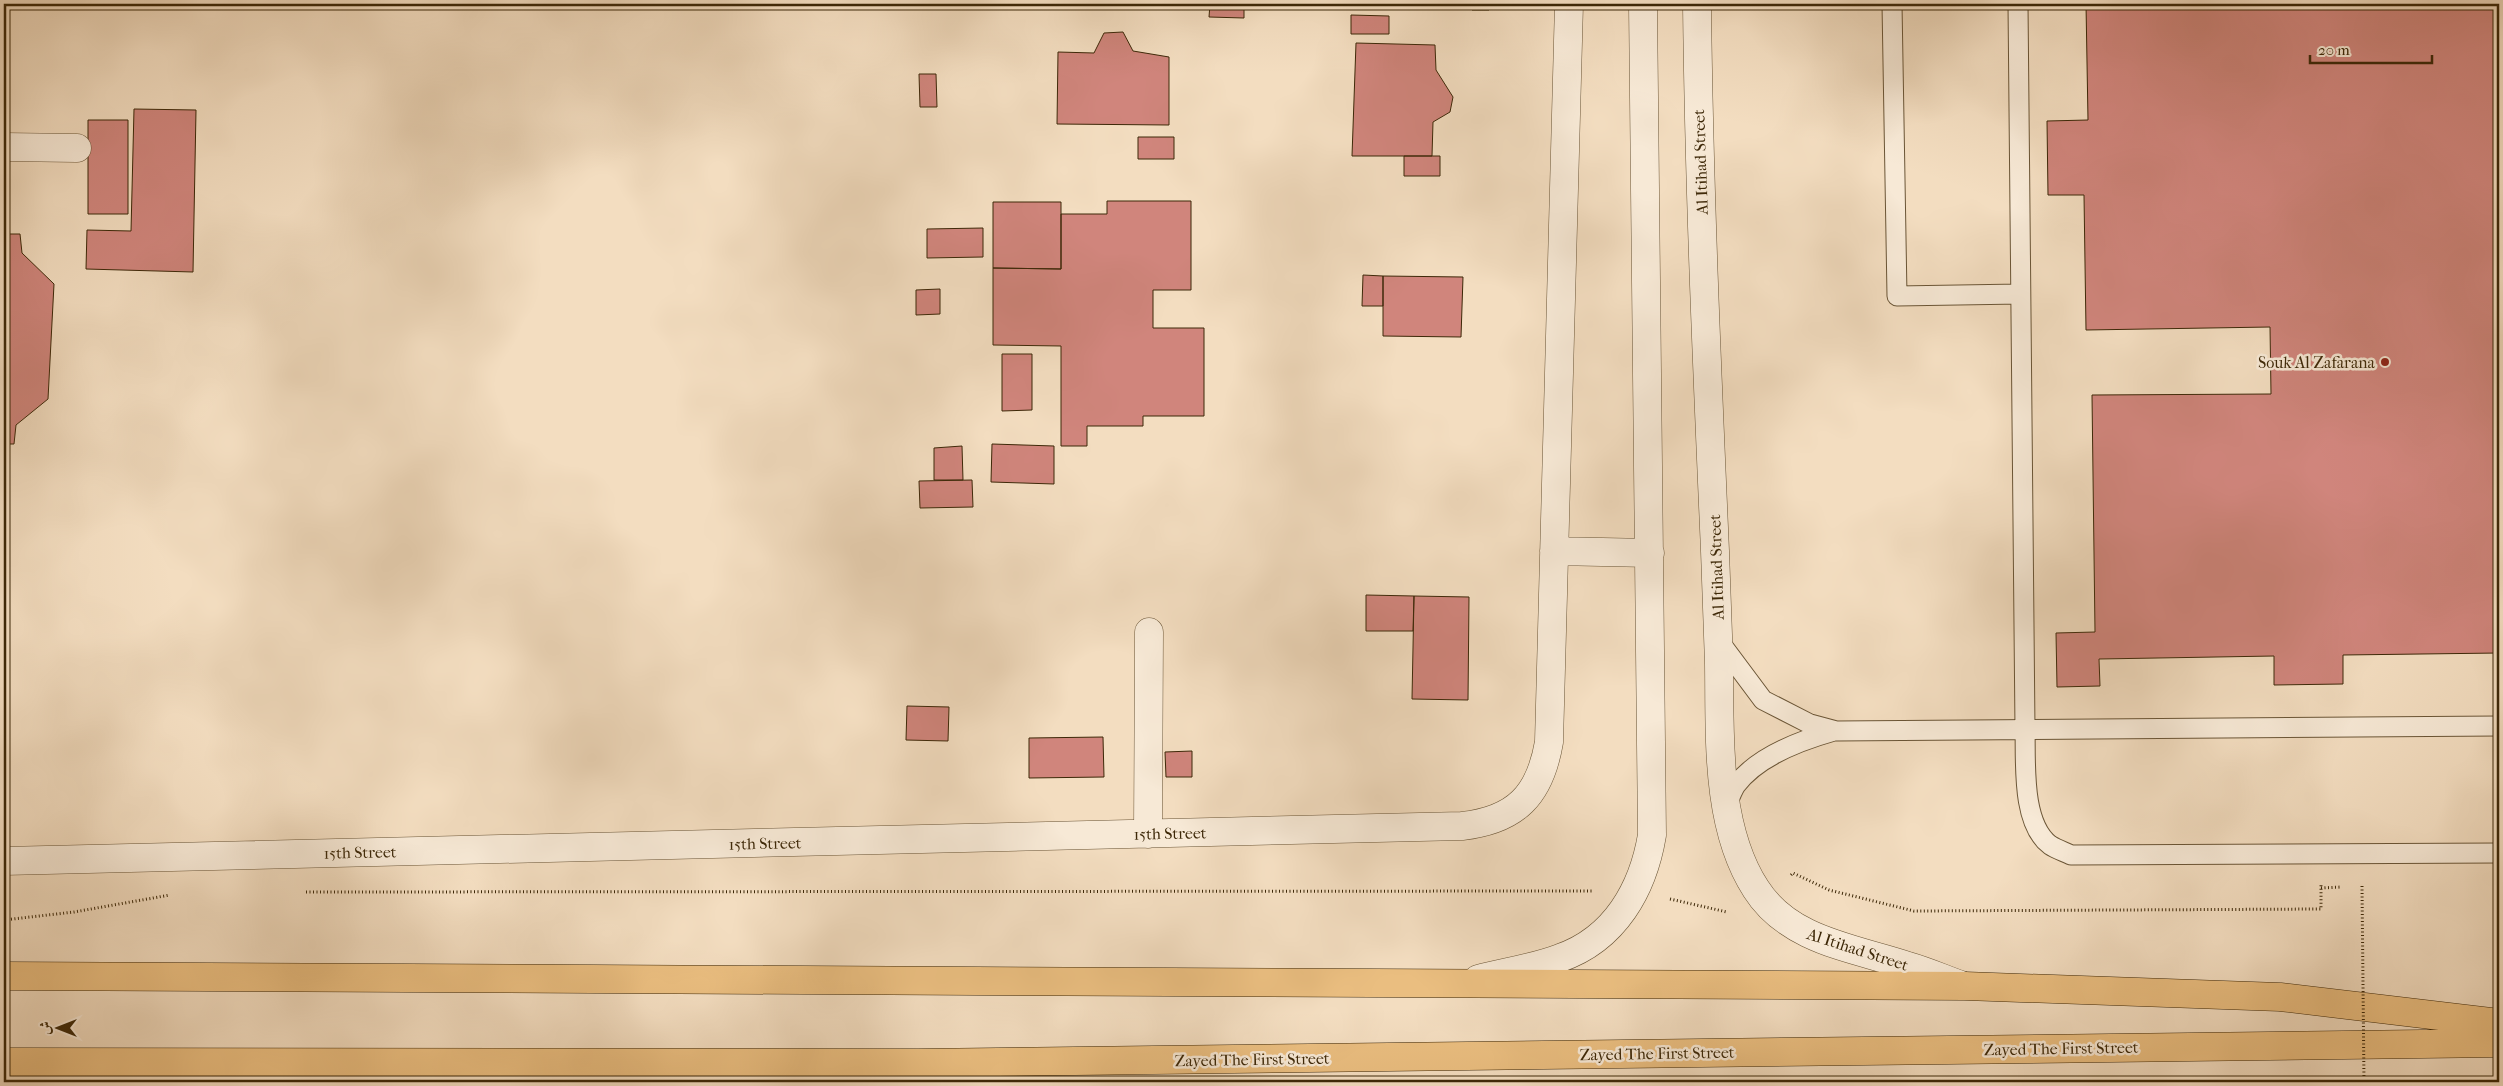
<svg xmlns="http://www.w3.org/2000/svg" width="2503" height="1086" font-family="'IM FELL French Canon',Amiri,serif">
<rect width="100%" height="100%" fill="#f3ddc0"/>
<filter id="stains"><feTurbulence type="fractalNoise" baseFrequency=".004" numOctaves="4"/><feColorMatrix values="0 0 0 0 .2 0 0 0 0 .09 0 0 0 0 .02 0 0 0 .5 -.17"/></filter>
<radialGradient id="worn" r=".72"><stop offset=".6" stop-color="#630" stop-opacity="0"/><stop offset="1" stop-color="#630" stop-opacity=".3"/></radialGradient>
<path fill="#d0857c" stroke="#3d2808" d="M1210 4H1244V18L1209 17Z
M1472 4H1489V10H1472Z
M2086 4H2499V653L2343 655V684L2274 685V656L2099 659 2100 686 2057 687 2056 633 2095 632 2092 395 2271 394 2270 327 2086 330 2084 195H2048L2047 121 2088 120Z
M1351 15 1389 16V34H1351Z
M1123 32 1133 51 1169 57V125L1057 124 1058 52 1094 53 1104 33Z
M1356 43 1435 45 1436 70 1453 97 1450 112 1433 122 1432 156H1352Z
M919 74H936L937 107H920Z
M134 109 196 110 193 272 86 269 87 230 131 231Z
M88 120H128V214H88Z
M1138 137H1174V159H1138Z
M1404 156H1440V176H1404Z
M1107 201H1191V290H1153V328H1204V416H1143V426H1087V446H1061V346L993 345V268L1061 269V214H1107Z
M993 202H1061V269L993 268Z
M983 228V257L927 258V229Z
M4 234H20L22 253 54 284 48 399 16 425 14 444H4Z
M1363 275 1383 276V306H1362Z
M1383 276 1463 277 1461 337 1383 336Z
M940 289V314L916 315V290Z
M1002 354H1032V410L1002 411Z
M992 444 1054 446V484L991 482Z
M962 446 963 480H934V448Z
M972 480 973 507 920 508 919 481Z
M1366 595 1414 596 1413 631H1366Z
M1414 596 1469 597 1468 700 1412 699Z
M907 706 949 707 948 741 906 740Z
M1103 737 1104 777 1029 778V738Z
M1192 751V777H1166L1165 752Z"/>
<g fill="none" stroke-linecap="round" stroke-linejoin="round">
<defs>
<path id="lane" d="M1892 4 1897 296 2020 294
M2018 4 2025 729C2026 762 2021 823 2050 845 2056 849 2065 852 2071 855L2499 853
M1719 641 1763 700 1810 724 1836 731 2499 726
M1726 807C1729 800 1732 791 1736 785 1757 757 1802 740 1834 731"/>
<path id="street" d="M1697 4C1699 186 1707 368 1715 551 1716 588 1718 626 1719 664 1720 736 1715 826 1756 889 1789 941 1854 948 1908 966 1926 971 1944 979 1961 985
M4 147 77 148
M1554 551 1650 553
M1148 834 1149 632
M4 861 1462 826C1516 820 1540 795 1549 742L1569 4
M1478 979C1505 972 1534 968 1560 958 1615 939 1643 889 1652 835L1643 4"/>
<path id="primary" d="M4 976 1965 986 2280 997 2499 1023
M4 1062 918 1063 2499 1043"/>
</defs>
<use href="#lane" stroke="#6a5536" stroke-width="21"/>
<use href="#street" stroke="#6a5536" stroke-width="29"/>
<use href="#primary" stroke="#3d2808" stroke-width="29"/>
<path stroke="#3d2808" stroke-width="3" stroke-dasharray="1 2.5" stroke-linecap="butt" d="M1791 875 1793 873 1829 890 1914 911 2321 909V885
M2321 888 2342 887
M306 892 1592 891
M1670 899 1727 912
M4 920 74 912 170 895"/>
<use href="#lane" stroke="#f7e9d6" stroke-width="19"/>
<use href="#street" stroke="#f7e9d6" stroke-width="28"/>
<use href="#primary" stroke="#eabe80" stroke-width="28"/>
<path stroke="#3d2808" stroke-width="3" stroke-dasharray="1 2.5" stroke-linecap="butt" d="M2362 886 2364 1082"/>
</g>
<circle fill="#8f2418" stroke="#f7e9d6" stroke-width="2" cx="2385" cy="362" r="5"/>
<g text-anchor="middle" stroke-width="5" stroke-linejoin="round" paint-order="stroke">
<g font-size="16" fill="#3d2808" stroke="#f7e9d6">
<text transform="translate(1700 162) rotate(-92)" y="6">Al Itihad Street</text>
<text transform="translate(1716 567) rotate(-92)" y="6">Al Itihad Street</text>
<text transform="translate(1170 833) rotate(-1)" y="6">15th Street</text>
<text transform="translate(765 843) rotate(-1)" y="6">15th Street</text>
<text transform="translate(360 852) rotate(-1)" y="6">15th Street</text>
<text transform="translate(1858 949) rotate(18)" y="6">Al Itihad Street</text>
<text transform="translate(2061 1048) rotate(-1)" y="6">Zayed The First Street</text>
<text transform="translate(1657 1053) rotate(-1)" y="6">Zayed The First Street</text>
<text transform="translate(1252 1059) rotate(-1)" y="6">Zayed The First Street</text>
</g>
<g font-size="16" fill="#3d2808" stroke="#f7e9d6" text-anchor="end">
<text x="2375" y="368">Souk Al Zafarana</text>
</g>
</g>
<rect width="2503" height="1086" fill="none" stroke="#f3ddc0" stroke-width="20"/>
<rect x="5" y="5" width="2493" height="1076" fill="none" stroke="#3d2808" stroke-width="2.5"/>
<rect x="10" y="10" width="2483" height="1066" fill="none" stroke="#3d2808"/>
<g transform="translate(58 1028) rotate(270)" stroke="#f7e9d6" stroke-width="4" paint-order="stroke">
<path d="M0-4L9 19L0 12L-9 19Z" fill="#3d2808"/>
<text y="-8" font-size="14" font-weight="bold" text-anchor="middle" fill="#3d2808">ش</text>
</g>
<path d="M2310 55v8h122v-8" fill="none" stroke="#3d2808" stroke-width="2.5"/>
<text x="2318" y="55" font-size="15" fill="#3d2808" stroke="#f7e9d6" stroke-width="4" paint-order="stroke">20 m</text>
<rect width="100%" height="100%" filter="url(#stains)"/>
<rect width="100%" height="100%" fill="url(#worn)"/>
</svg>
